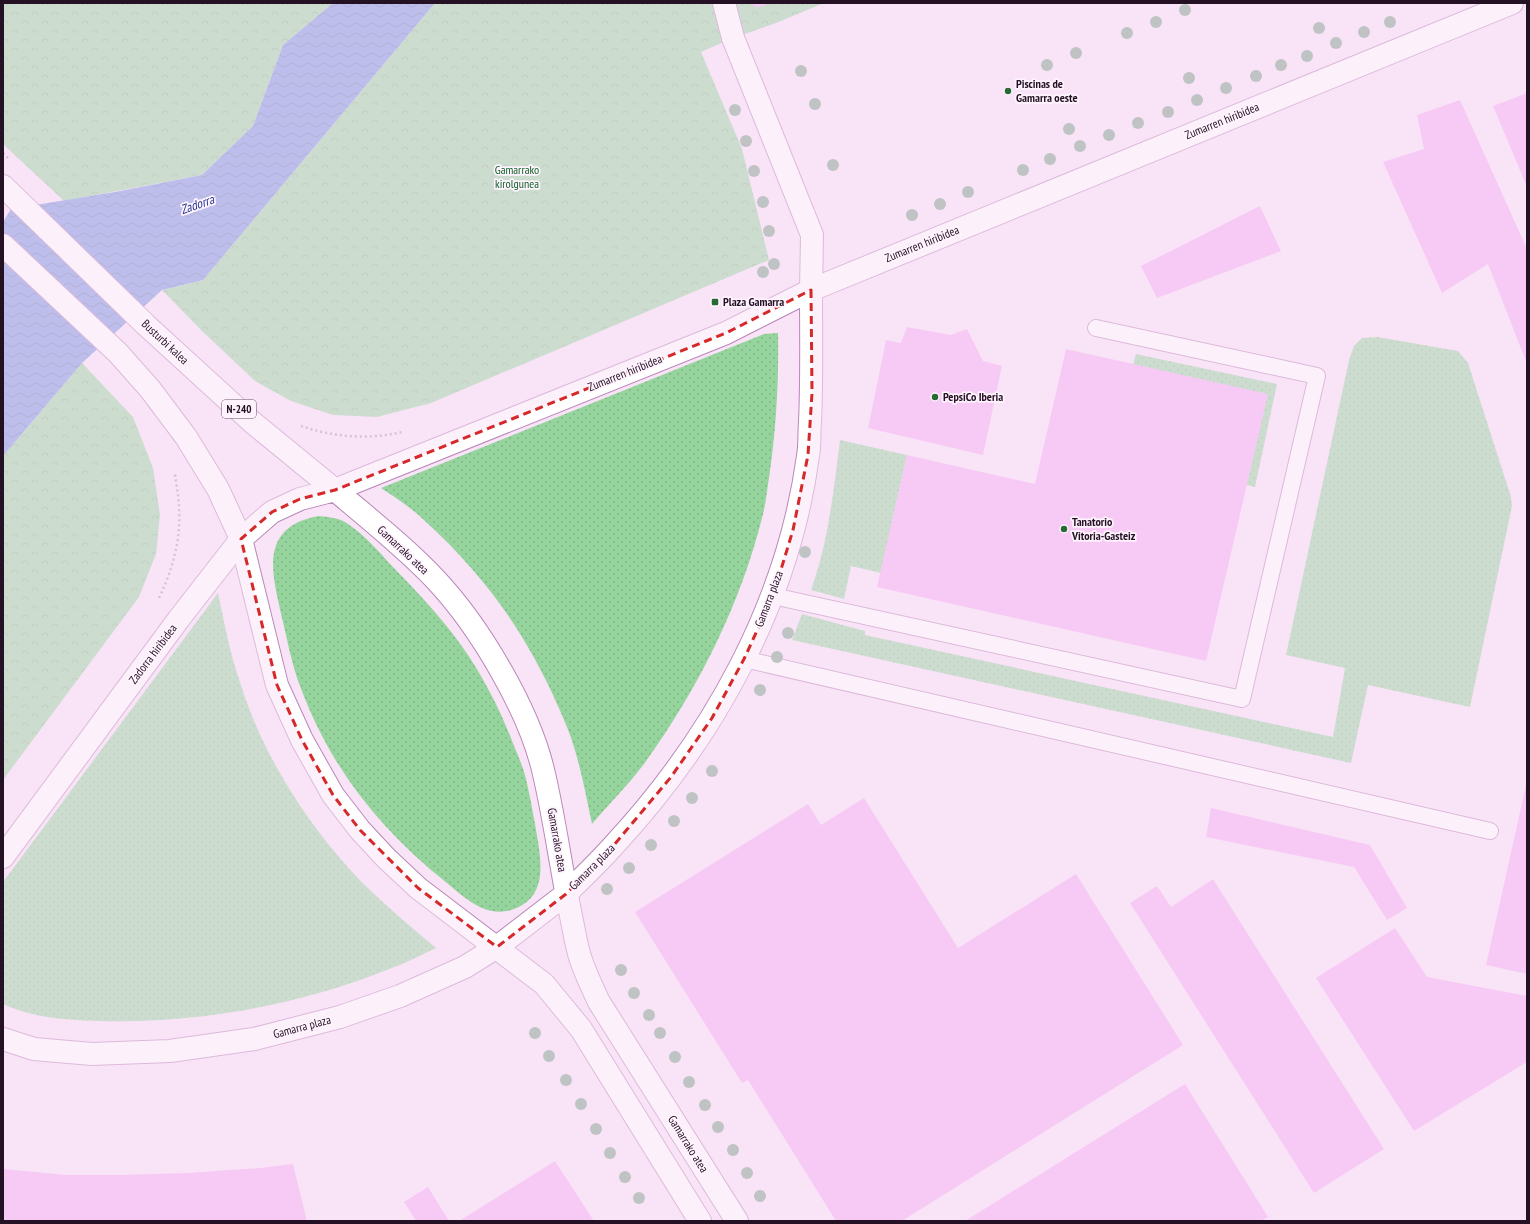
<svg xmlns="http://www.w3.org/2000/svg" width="1530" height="1224" font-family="'PT Sans Narrow',sans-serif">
<defs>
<pattern id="grass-dots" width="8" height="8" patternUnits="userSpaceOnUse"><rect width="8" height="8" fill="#95d59d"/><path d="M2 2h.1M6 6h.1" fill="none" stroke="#80b687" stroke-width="1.8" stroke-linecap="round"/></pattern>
<pattern id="park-crowns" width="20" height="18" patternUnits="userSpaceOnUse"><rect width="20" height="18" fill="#95d59d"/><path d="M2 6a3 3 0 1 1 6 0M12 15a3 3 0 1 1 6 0" fill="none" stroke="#80b687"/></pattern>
<pattern id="water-waves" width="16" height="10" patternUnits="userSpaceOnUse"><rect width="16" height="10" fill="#7490dc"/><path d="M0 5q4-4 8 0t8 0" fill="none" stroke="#5f74b2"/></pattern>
</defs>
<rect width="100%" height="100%" fill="#f9e3f7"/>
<path fill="url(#grass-dots)" d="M778 333C779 382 776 430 769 478 767 490 766 502 763 514 741 604 698 689 644 764 628 785 609 804 592 824 585 791 579 757 567 727 534 645 490 580 425 521 412 508 396 498 381 488L764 334Z
M1377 337 1458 351 1468 363 1511 497 1512 506 1470 707 1368 685 1351 763 792 640 802 614 865 631V635L1333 737 1345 668 1286 655 1349 360 1354 346 1362 338Z
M1136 354 1277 384 1255 487 1247 485 1133 364Z
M840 440 907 455 881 573 851 566 844 599 811 590C828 543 834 489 840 440Z
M319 516C329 517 340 518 348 524 365 535 379 552 392 566 420 595 446 622 468 655 487 684 502 714 514 746 518 755 522 765 525 775 529 791 532 808 535 824 540 854 551 896 514 909 487 919 466 899 447 883 379 829 330 767 300 686 292 665 288 643 283 622 273 577 256 527 319 516Z
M218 593C224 621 229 649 238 676 258 743 294 804 339 857 367 891 403 920 436 948 419 956 402 965 384 971 296 1006 192 1024 98 1021 65 1020 33 1018 3 1004V882Z"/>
<path fill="url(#park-crowns)" d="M3 3H333L283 45 253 126 202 175 64 201 3 144Z
M435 3H824L776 23 733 38 701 52 742 149 769 260 431 403 377 417 333 415 291 401 255 381 202 331 162 290 203 280Z
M82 363 133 417 153 468 160 515 156 554 139 597 3 780V456Z"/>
<path fill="url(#water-waves)" d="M333 3H435L203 280 162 290 82 363 3 456V222L11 209 115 192 202 175 253 126 283 45Z"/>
<path fill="#f2acef" d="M753 3H772L757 7 754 6Z
M1527 93V187L1493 106Z
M1460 100 1527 249V364L1488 264 1442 293 1383 162 1424 149 1417 115Z
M1260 206 1281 251 1157 298 1141 266Z
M907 327 951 335 967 329 983 361 1002 366 983 455 868 428 886 340 901 343Z
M1066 349 1268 394 1206 661 877 587 907 455 1035 484Z
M1526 785H1527V974L1486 965Z
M864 798 958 948 1076 874 1183 1045 902 1221H836L748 1080 742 1083 635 912 808 804 821 825Z
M1211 808 1370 845 1407 908 1387 920 1354 867 1206 837Z
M1213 879 1384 1149 1314 1193 1130 903 1157 886 1171 907Z
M1395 928 1427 977 1527 996V1062L1414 1131 1316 978Z
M1185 1084 1268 1217 1261 1221H965Z
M555 1161 594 1221H459Z
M293 1164 307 1221H3V1169L66 1175H120L187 1173 260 1168Z
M428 1187 449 1221H416L404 1202Z"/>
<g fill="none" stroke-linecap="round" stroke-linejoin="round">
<defs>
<path id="service" d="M773 596 1242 699 1317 376 1096 328
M744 659 1490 831"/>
<path id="pedestrian" d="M724 3 733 38"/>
<path id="minor" d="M733 38 812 235 811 290"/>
<path id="tertiary" d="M335 490 726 333 811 290 1512 3
M566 894C582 878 599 862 614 845 714 737 788 603 808 456 810 445 809 433 810 422 812 378 811 334 811 290"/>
<path id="secondary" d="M3 857 178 620 241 539
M3 1039 34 1049 92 1054 170 1051 254 1039 340 1017 400 996 465 967 497 947"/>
<path id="primary" d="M497 947 566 894
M700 1221 581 1029 544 984 418 888 386 858 360 830 333 795 302 740 277 685 241 539 272 512 300 499 335 490C369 519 405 547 436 580 480 627 530 711 544 774 555 821 561 869 571 916 574 930 576 944 580 957 585 973 592 987 599 1002L737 1221"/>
<path id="trunk" d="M3 186 146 325 252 422 335 490
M3 245 118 353 150 389 186 437 218 489 241 539"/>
</defs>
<use href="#service" stroke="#b987b8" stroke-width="18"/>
<use href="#pedestrian" stroke="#b987b8" stroke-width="24"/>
<use href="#minor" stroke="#b987b8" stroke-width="24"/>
<use href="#tertiary" stroke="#b987b8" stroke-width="24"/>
<use href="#secondary" stroke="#b987b8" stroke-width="24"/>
<use href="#primary" stroke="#b987b8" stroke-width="24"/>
<use href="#trunk" stroke="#b987b8" stroke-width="24"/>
<path stroke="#ae99ac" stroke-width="2.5" stroke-dasharray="2 3" stroke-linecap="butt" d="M3 153 10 160
M301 426C333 437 368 440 402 432
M159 598C179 555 184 523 175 476L177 474"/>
<use href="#service" stroke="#fff" stroke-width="16"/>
<use href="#pedestrian" stroke="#fff" stroke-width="22"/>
<use href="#minor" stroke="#fff" stroke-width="22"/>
<use href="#tertiary" stroke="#fff" stroke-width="22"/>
<use href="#secondary" stroke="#fff" stroke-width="22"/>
<use href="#primary" stroke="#fff" stroke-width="22"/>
<use href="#trunk" stroke="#fff" stroke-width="22"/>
</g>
<g fill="#789c85">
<circle cx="1185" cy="10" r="6"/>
<circle cx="1156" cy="22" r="6"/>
<circle cx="1390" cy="22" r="6"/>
<circle cx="1319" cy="28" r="6"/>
<circle cx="1364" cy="32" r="6"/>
<circle cx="1127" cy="33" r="6"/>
<circle cx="1336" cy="43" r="6"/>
<circle cx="1076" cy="53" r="6"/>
<circle cx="1307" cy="56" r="6"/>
<circle cx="1047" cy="65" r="6"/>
<circle cx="1281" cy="65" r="6"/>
<circle cx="801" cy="71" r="6"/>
<circle cx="1256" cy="76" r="6"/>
<circle cx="1189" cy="78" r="6"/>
<circle cx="1226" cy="88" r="6"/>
<circle cx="1197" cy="100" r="6"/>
<circle cx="815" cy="104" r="6"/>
<circle cx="735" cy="110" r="6"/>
<circle cx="1168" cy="112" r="6"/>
<circle cx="1138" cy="123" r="6"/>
<circle cx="1069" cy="129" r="6"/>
<circle cx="1109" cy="135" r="6"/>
<circle cx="746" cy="141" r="6"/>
<circle cx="1080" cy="146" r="6"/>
<circle cx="1050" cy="159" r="6"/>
<circle cx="833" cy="165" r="6"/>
<circle cx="1023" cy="170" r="6"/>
<circle cx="754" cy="171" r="6"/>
<circle cx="968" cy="192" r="6"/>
<circle cx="763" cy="202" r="6"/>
<circle cx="940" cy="204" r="6"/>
<circle cx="912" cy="215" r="6"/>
<circle cx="769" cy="231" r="6"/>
<circle cx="774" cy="264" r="6"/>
<circle cx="763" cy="272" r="6"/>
<circle cx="805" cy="552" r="6"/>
<circle cx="788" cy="633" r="6"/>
<circle cx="777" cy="657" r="6"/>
<circle cx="760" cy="690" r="6"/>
<circle cx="712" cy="771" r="6"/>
<circle cx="692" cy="798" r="6"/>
<circle cx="674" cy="821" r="6"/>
<circle cx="651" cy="845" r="6"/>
<circle cx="629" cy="868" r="6"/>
<circle cx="607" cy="889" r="6"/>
<circle cx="621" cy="970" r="6"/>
<circle cx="634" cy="993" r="6"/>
<circle cx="649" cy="1015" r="6"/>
<circle cx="535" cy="1033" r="6"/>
<circle cx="660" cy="1033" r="6"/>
<circle cx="549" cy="1056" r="6"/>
<circle cx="675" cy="1057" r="6"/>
<circle cx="566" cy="1080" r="6"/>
<circle cx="689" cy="1082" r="6"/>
<circle cx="581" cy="1104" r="6"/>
<circle cx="705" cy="1105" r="6"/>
<circle cx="718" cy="1127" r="6"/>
<circle cx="596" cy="1129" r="6"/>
<circle cx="733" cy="1150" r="6"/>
<circle cx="610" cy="1153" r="6"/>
<circle cx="747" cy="1173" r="6"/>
<circle cx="625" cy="1177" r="6"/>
<circle cx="760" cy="1196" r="6"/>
<circle cx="639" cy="1198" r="6"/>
</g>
<path d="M0 0H1530V1224H0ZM811 290 812 393 808 455 793 530 773 596 744 659 712 718 671 777 614 845 566 894 497 947 418 888 360 830 333 795 302 740 277 685 241 539 272 512 300 499 335 490 726 333Z" fill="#f9e3f7" fill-opacity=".55" fill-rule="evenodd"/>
<path fill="none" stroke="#d62828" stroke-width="3" stroke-dasharray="8 5" stroke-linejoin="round" d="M811 290 812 393 808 455 793 530 773 596 744 659 712 718 671 777 614 845 566 894 497 947 418 888 360 830 333 795 302 740 277 685 241 539 272 512 300 499 335 490 726 333Z"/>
<g fill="#276a35" stroke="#fff4fe" stroke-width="1.5">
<circle cx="1008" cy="91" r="4"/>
<rect x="711" y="298" width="8" height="8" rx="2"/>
<circle cx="935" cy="397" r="4"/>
<circle cx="1064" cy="529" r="4"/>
</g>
<g text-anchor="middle" stroke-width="3.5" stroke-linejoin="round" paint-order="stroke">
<rect fill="#fff4fe" stroke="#665565" stroke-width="1" x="222" y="400" width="34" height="18" rx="3"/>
<g font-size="11" font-weight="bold" fill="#241124">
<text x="239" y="413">N-240</text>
</g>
<g font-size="12" font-weight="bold" fill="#241124" stroke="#fff4fe" text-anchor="start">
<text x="1016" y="88">Piscinas de<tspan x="1016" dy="14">Gamarra oeste</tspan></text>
<text x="723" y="306">Plaza Gamarra</text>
<text x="943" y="401">PepsiCo Iberia</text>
<text x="1072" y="526">Tanatorio<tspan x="1072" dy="14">Vitoria-Gasteiz</tspan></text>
</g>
<g font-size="12" fill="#241124" stroke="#fff4fe">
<text transform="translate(1222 121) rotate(-22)" y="4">Zumarren hiribidea</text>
<text transform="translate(922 244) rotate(-22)" y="4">Zumarren hiribidea</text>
<text transform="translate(165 342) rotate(43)" y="4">Busturbi kalea</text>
<text transform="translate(625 373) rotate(-22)" y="4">Zumarren hiribidea</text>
<text transform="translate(403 550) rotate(43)" y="4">Gamarrako atea</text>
<text transform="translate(769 599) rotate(-69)" y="4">Gamarra plaza</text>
<text transform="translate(153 654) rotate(-53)" y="4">Zadorra hiribidea</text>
<text transform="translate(557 840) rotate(80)" y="4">Gamarrako atea</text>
<text transform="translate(592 867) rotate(-45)" y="4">Gamarra plaza</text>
<text transform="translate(302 1027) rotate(-15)" y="4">Gamarra plaza</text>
<text transform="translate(688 1144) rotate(58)" y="4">Gamarrako atea</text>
</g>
<g font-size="12" fill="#0f6227" stroke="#fff4fe">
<text x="517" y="174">Gamarrako<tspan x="517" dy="14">kirolgunea</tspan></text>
</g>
<g font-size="13" font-style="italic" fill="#1f358e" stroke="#fff4fe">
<text transform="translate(197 204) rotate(-19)" y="5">Zadorra</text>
</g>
</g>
<rect width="1530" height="1224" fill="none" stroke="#241124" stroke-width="8"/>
</svg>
